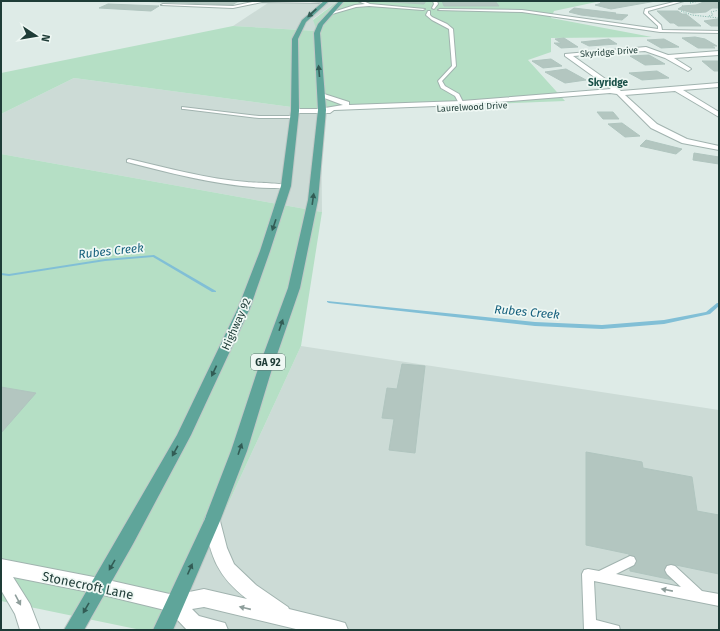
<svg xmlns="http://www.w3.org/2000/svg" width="720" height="631" font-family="'Fira Sans',sans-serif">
<rect width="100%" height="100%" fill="#deebe7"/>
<path fill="#ccdbd6" d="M271 1H338L313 19 318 31 233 26Z
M74 78 321 111 322 212 1 154V114Z
M301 346 719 410V630H170Z"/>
<path fill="#b5dfc5" d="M338 1H601L554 11 551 18 652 37 551 38V52L528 60 565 101 321 111 74 78 1 114V73L233 26 317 31 313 20Z
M1 154 322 212 301 346 170 630H141L1 601Z"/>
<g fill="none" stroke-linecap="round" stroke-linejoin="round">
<path fill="#81bfd6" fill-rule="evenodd" d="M154 255 216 291V292H212L153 257 105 261 9 276 1 275V273L9 274 105 259Z
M327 301 535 322 602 325 664 320 706 312 717 303H719V306L710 314 664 324 602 329 535 326 329 303 327 302Z"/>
</g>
<path fill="#b3c6c0" stroke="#b0c5bf" d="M137 1H242L237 2 232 5Z
M374 1H426L424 4Z
M442 1H495L499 6H444Z
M615 1H656L611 9 595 5 602 3 600 2Z
M706 1H719V8H712L706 12 693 13 678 9 683 6H682L696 5Z
M108 4 159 6 151 11 99 8Z
M574 8 616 13 615 14 628 15 622 20 581 15 569 12Z
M657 11H678L682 14H686L701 26H678L674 23H670Z
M717 19H719V26H711L704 21Z
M695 37 705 39 717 46H712L715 48H698L682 38Z
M564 38 578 47 561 48 554 43H561L555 39Z
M609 39 617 44 589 46 581 42Z
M664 39 679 47 661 48 647 40Z
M649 55 665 64 645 65 630 56Z
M551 59 562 66 543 68 532 61Z
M702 61H719V71H714Z
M566 69 586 80 565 83 545 72Z
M657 71 669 78 642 80 629 73Z
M597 112H613L619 119H603Z
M622 123 640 136 625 137 608 124Z
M646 140 682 149 676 154 640 146Z
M694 153 719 157V164L693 160Z
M402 364 425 366 415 453 389 450 394 419 382 418 387 388 397 389Z
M1 387 36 393 1 433Z
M586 452 642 462 643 468 692 477 697 511 719 515V574L671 564 673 580 630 571 629 554 586 545Z"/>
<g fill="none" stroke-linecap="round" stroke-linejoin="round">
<defs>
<path id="lane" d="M257 1H292L327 3 262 2 233 8 161 5 163 4 233 6Z
M358 1H363L370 4 425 9 423 10 369 6 356 7 332 14 330 13 355 5 365 4Z
M433 1H437L438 4 434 9 432 8 434 4Z
M678 1H684L648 11V13L661 25 662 30 719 31V33L660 32 522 12 438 10 440 9 522 10 658 29V26L644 13 645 9Z
M428 11H430V15L432 17 447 24 453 29 456 66 442 81 445 86 459 94 466 108V109H462L455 96 441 88 438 81 452 66 449 29 432 20 426 15Z
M182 107 259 116H294L296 117 294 118H259L184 109H182Z
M129 159C168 168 207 179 247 182 255 183 284 183 289 186 285 189 277 188 271 188 223 187 174 174 127 162V160Z
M630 556 634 557 636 561 634 565 616 574 681 587 667 574 665 570 667 566 671 565 675 566 702 591 719 594V606L594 581 596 620 619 626 620 630H584L582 574 584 570 588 569 599 571Z"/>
<path id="street" d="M646 47 668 55 719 51V55L674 58 690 68 691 69 688 71 665 58 645 51 573 56 614 85 621 91 719 83V87L683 90 719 112V117L675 91 625 95 657 124 687 139 719 146V150L682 143 651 128 617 94 610 93 462 105 334 110 330 113H295L291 111 295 109H319L343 105 319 96 318 95 321 93 349 102V105L462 101 611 89 565 56V54Z
M212 514 218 516 220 521 227 548 234 564 256 585 288 607 289 609 338 621 345 623 348 630H300L204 607 192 609 199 616 225 623 228 630H187L169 611 99 594 13 577 30 604 40 630H20L15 614 1 590V559L99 578 174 595 204 589 247 599C217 576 211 557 204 521L206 516Z"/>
<path id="primary" d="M324 1H329L306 22 298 39 299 111 291 186 270 251 250 308 191 435 133 544 84 630H64L177 435 238 308 260 251 281 186 291 111 292 39 302 20Z
M339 1H344L323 25 320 33 326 110 318 200 300 288 271 372 247 451 220 521 173 630H153L204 521 231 451 257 372 288 288 308 200 318 110 314 33 318 24Z"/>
</defs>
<use href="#lane" stroke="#a1b3af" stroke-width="2"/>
<use href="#street" stroke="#a1b3af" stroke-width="2"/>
<use href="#primary" stroke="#c0c8c7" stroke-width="2"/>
<path stroke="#7cb2a7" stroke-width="1" stroke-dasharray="1 1.5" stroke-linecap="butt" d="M690 3 699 1
M681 11 692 15 719 18
M709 16 713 15 711 12 719 10"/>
<use href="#lane" fill="#fff" fill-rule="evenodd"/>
<use href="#street" fill="#fff" fill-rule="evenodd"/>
<use href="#primary" fill="#5fa59a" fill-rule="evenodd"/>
</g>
<defs><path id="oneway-solid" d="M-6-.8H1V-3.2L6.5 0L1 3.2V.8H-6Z"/></defs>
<g fill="#325c55">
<use href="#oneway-solid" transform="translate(312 13) rotate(137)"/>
<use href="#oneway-solid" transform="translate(319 71) rotate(-95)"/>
<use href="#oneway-solid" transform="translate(313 199) rotate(-82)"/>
<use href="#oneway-solid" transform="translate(274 225) rotate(109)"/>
<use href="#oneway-solid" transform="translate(281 325) rotate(-71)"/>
<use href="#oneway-solid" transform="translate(214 371) rotate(115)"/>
<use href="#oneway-solid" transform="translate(240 449) rotate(-71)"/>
<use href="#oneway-solid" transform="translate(175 451) rotate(119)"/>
<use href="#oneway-solid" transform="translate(112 565) rotate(120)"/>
<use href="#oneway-solid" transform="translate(190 569) rotate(-66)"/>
<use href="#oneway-solid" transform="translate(86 608) rotate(120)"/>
</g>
<g fill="#8e9e9b">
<use href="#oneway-solid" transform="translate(667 590) rotate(-169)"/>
<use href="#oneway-solid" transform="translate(18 600) rotate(62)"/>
<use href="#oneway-solid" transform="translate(245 608) rotate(-167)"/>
</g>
<g text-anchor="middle" stroke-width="3.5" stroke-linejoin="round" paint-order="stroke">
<g font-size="9" fill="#1e3c37" stroke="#eff8f4">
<text transform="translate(609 52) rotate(-4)" y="3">Skyridge Drive</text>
<text transform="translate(472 107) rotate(-3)" y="3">Laurelwood Drive</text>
</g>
<g font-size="10" font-weight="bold" fill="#195048" stroke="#eff8f4">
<text x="608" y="86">Skyridge</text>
</g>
<rect fill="#eff8f4" stroke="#5d7470" stroke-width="1" x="251" y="354" width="34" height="16" rx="3"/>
<g font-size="10" font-weight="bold" fill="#1e3c37">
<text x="268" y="366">GA 92</text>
</g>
<g font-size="11" fill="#1e3c37" stroke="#eff8f4">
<text transform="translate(236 324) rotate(-66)" y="4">Highway 92</text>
</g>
<g font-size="12" font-style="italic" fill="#145f7c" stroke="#eff8f4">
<text transform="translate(111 251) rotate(-6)" y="4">Rubes Creek</text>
<text transform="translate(527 312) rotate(5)" y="4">Rubes Creek</text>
</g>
<g font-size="13" fill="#1e3c37" stroke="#eff8f4">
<text transform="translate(88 585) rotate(12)" y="5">Stonecroft Lane</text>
</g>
</g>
<rect width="720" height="631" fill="none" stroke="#1e3c37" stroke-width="4"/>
<g transform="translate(36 36) rotate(102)" stroke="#eff8f4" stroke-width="3" paint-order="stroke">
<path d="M0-3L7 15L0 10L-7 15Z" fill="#1e3c37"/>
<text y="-6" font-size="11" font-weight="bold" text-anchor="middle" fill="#1e3c37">N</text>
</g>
</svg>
